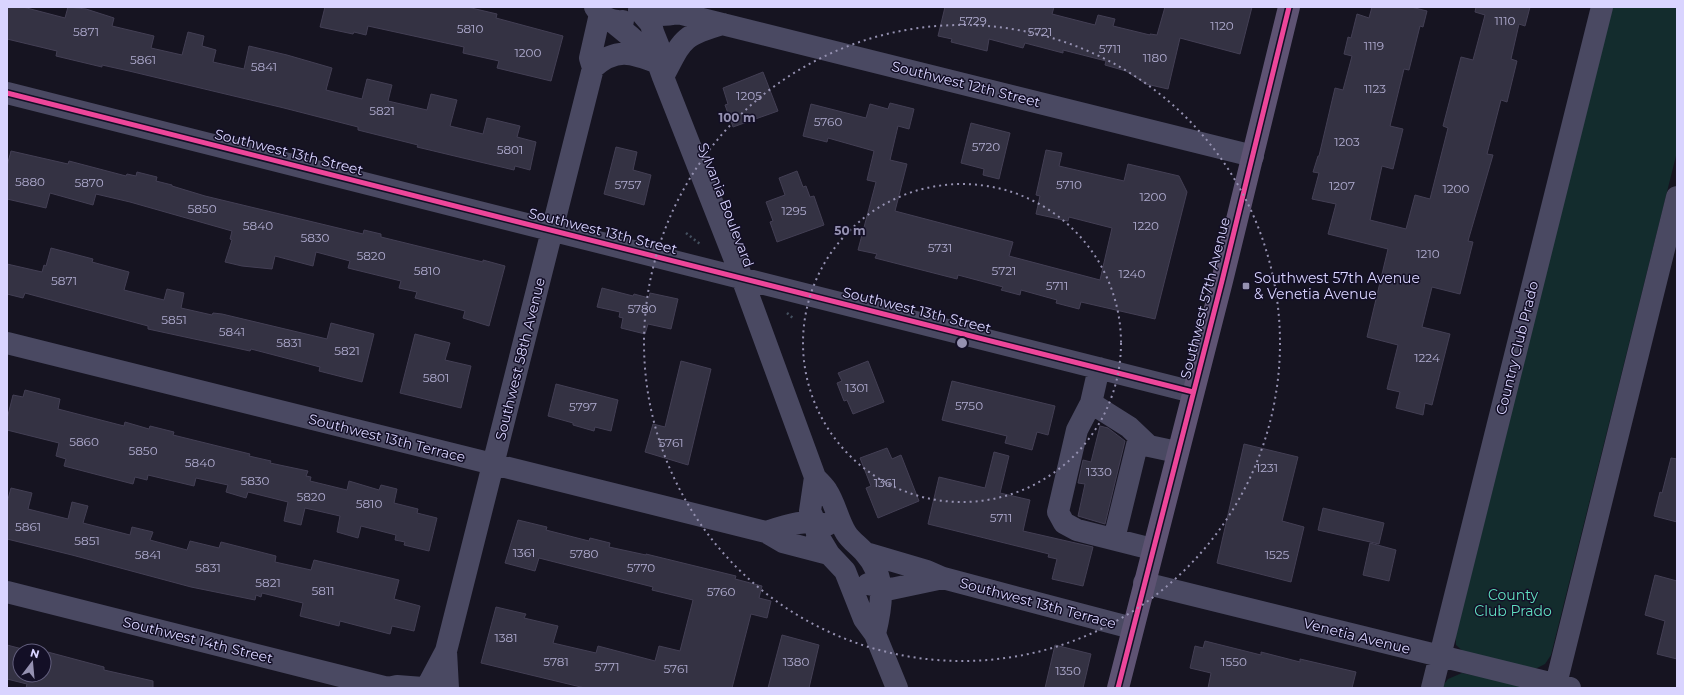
<svg xmlns="http://www.w3.org/2000/svg" width="1684" height="695" font-family="Montserrat,sans-serif">
<rect width="100%" height="100%" fill="#161421"/>
<path fill="#132c2d" d="M1611 7H1677V152L1551 655 1545 664 1535 669 1465 653 1456 645 1455 630Z
M1462 673 1529 687 1531 688H1441L1448 679Z"/>
<path fill="#343243" stroke="#433f54" d="M7 7H23L65 18 68 7 86 9 114 18 112 26 154 36 151 48 182 55 188 32 204 36 202 46 216 50 213 62 244 69 249 46 287 55 332 68 326 90 362 99 367 79 392 85 388 101 427 110 431 94 457 100 450 126 483 134 487 118 520 126 517 137 536 142 530 170 515 166 514 170 463 158 417 147 418 145 358 130V127L284 108 129 71 102 65V67L56 56 57 51 7 39Z
M325 7H467L497 14 496 18 563 36 551 81 497 68 499 61 463 53 464 47 368 26 366 35 354 32 353 34 320 27Z
M945 7H1054L1052 14 1095 25 1098 15 1115 19 1113 26 1150 35V34L1157 35 1165 7H1252L1240 54 1180 38 1168 89 1146 84 1126 71 1105 65 1106 61 1063 50V53L1025 43 1023 48 989 39 987 51 951 42 952 39 938 36Z
M1372 7H1411L1427 11 1423 27 1420 26 1409 70 1404 69 1390 126 1403 129 1393 169 1382 166 1370 220 1406 229 1415 195 1430 199 1448 128 1443 126 1461 57 1473 60 1485 15 1475 12 1476 7H1530L1525 26 1519 24 1511 59 1517 61 1507 102 1501 100 1487 154 1493 155 1468 241 1473 242 1460 294 1432 287 1422 327 1450 334 1432 405 1425 403 1423 415 1396 408 1400 392 1387 389 1398 345 1367 337 1388 249 1328 234 1336 204 1312 199 1319 173 1313 172 1318 156H1319L1335 88 1343 90 1352 56 1344 54 1348 37 1351 38 1357 14 1369 18Z
M763 72 778 111 733 127 725 105 728 104 723 88Z
M890 103 914 109 909 129 898 126 890 160 907 164 895 211 1013 242 1009 256 1100 280 1112 228 1069 217 1068 221 1036 214 1040 196 1036 195 1046 150 1062 153 1059 166 1124 181 1128 164 1179 176 1187 192 1155 319 1081 302 1079 309 1056 303 1057 300 1021 290 1020 295 1001 290 1003 287 958 275 957 279 875 258 877 254 858 250 876 182 867 180 874 151 828 138 827 142 803 136 811 104 866 118 870 104 888 109Z
M971 123 1010 133 999 179 983 175 984 169 961 163Z
M616 147 637 152 633 170 651 175 644 205 604 194Z
M11 151 68 164 69 161 126 176 127 174 136 176 137 172 157 177 156 181 172 185V186L205 196 363 234 364 230 381 234V237L483 262V260L505 266 489 326 463 318 465 311 415 298 417 292 399 288 401 281 348 268 350 261 316 252 313 266 275 256 272 269 242 266 225 262 232 240 230 239 232 231 130 202 96 194 93 205 50 193 46 208 7 199V166Z
M797 171 803 187 806 186 810 197 814 196 824 225 777 242 770 222 773 221 766 202 785 195 779 178Z
M51 248 93 259 92 262 129 272 124 290 164 300 167 289 184 293 181 308 212 315 213 313 222 314 327 339 331 323 374 334 362 382 319 371 320 367 251 349 250 351 148 329V326L25 293 23 298 7 294V264L42 272 44 265 46 266Z
M602 288 633 296 634 294 649 298 650 293 678 299 671 329 648 324 645 334 621 328 623 318 619 317 620 312 597 307Z
M415 334 450 343 445 360 471 366 461 408 400 393Z
M681 361 711 369 688 465 645 452 653 424 665 427Z
M868 361 884 402 853 414 847 400 844 401 837 383 842 381 838 373Z
M952 381 1055 406 1048 435 1037 432 1032 450 1005 443 1007 436 942 420Z
M556 384 618 400 611 431 595 427 594 431 573 425V423L548 416Z
M25 390 60 399 58 409 124 426 125 422 149 429 150 426 174 432 173 435 250 454 249 456 271 461 270 463 308 471 306 476 311 477 310 481 347 490 349 481 379 490 381 485 397 489 394 503 418 509 417 513 437 518 429 551 404 545 405 542 395 540 396 535 361 526 358 538 337 532 340 516 305 508 301 525 284 521 288 502 248 492 246 498 226 492 228 485 196 478 194 486 148 475 147 480 135 477 133 484 64 466 66 459 56 456 59 443 7 430V419L13 395 23 397Z
M1100 426 1108 428 1125 441 1105 524 1078 516 1085 484 1078 483 1083 460 1091 462Z
M1244 444 1298 457 1282 521 1304 527 1291 582 1217 563Z
M887 448 892 459 901 455 919 501 878 518 866 488 871 486 860 458Z
M994 452 1009 456 1000 493 1030 500 1023 531 1093 547 1083 586 1052 579 1057 559 1048 557 1049 554 928 524 939 477 985 488Z
M1671 458 1677 459V522L1654 516 1660 492 1662 493Z
M11 488 32 493 28 509 68 519 72 502 88 506 83 523 130 535 132 527 153 532 150 540 187 550 190 541 219 548 221 542 276 556 275 562 311 570 314 560 399 580 394 599 420 606 414 631 392 626 390 634 340 621 339 626 300 616 303 603 262 593 261 597 256 595 255 600 191 587 72 555 7 539V503Z
M1323 508 1384 523 1379 544 1318 530Z
M518 520 547 527 546 530 589 541 590 538 610 543 609 547 646 555V554L736 576 735 579 762 586 759 598 771 601 767 618 751 614 732 688H585L481 663 496 607 526 614 524 618 558 626 553 643 596 653 598 646 655 661 659 646 680 651 693 600 652 590 653 587 539 558 535 571 505 563Z
M1370 543 1396 550 1389 581 1363 575Z
M1655 575 1677 581V659L1657 654 1665 621 1645 615Z
M782 635 819 645 809 688H768Z
M1205 641 1261 655V652L1300 662V659L1356 672 1352 688H1208L1211 673 1190 668 1195 646 1203 648Z
M7 645 30 651H20V675H44V651L104 667V670L153 681V688H26L27 684 7 679Z
M1055 645 1091 654 1083 688H1045Z"/>
<g fill="none" stroke-linecap="round" stroke-linejoin="round">
<path stroke="#44505f" stroke-width="2.5" stroke-dasharray="2 3" stroke-linecap="butt" d="M686 233 700 244
M787 313 794 319"/>
<path stroke="#4a4962" stroke-width="22" d="M595 7C601 17 611 22 623 21
M639 10 651 24 653 32 659 47 658 63 663 77 742 278 815 477C819 482 824 486 827 491 835 503 838 520 846 533 851 541 859 546 865 553 887 577 882 605 875 634
M639 10C654 16 663 16 678 13L1253 156
M609 19 631 37 655 59
M593 68 590 58 600 14
M663 77C683 39 681 36 723 24
M7 93 1193 392
M7 343 766 532 783 542 829 554
M1099 368 1091 403 1077 430 1058 512 1064 523 1077 530 1152 549
M1091 403 1129 427 1149 446 1177 452
M815 477 810 511 815 522 817 534 829 554 845 571 864 619 875 634 897 688
M766 532C787 525 806 518 827 525
M1114 539 1139 437
M866 553 927 571 943 578 1132 628
M1144 583 1570 688
M868 584 891 589 943 578
M7 592 388 688
M446 651 448 688
M428 685 446 651 593 68C616 47 632 53 658 63
M388 688 397 686 423 688
M1432 688 1602 7
M1555 688 1677 197"/>
<path stroke="#5e5373" stroke-width="22" d="M1118 688 1222 281 1289 7"/>
<defs>
<path id="cycleway" d="M7 93 1193 392
M1118 688 1222 281 1289 7"/>
</defs>
<use href="#cycleway" stroke="#130f26" stroke-width="8"/>
<use href="#cycleway" stroke="#ed469a" stroke-width="5"/>
</g>
<g fill="none" stroke="#9591b1" stroke-width="2" stroke-dasharray="2 4">
<circle cx="962" cy="343" r="159"/>
<circle cx="962" cy="343" r="318"/>
</g>
<rect fill="#9591b1" stroke="#130f26" stroke-width="1.5" x="1242" y="282" width="8" height="8" rx="2"/>
<g text-anchor="middle" stroke-width="3" stroke-linejoin="round" paint-order="stroke">
<g font-size="12" fill="#b0acd0">
<text x="973" y="25">5729</text>
<text x="1505" y="25">1110</text>
<text x="1222" y="30">1120</text>
<text x="470" y="33">5810</text>
<text x="86" y="36">5871</text>
<text x="1040" y="36">5721</text>
<text x="1374" y="50">1119</text>
<text x="1110" y="53">5711</text>
<text x="528" y="57">1200</text>
<text x="1155" y="62">1180</text>
<text x="143" y="64">5861</text>
<text x="264" y="71">5841</text>
<text x="1375" y="93">1123</text>
<text x="749" y="100">1205</text>
<text x="382" y="115">5821</text>
<text x="828" y="126">5760</text>
<text x="1347" y="146">1203</text>
<text x="986" y="151">5720</text>
<text x="510" y="154">5801</text>
<text x="30" y="186">5880</text>
<text x="89" y="187">5870</text>
<text x="628" y="189">5757</text>
<text x="1069" y="189">5710</text>
<text x="1342" y="190">1207</text>
<text x="1456" y="193">1200</text>
<text x="1153" y="201">1200</text>
<text x="202" y="213">5850</text>
<text x="794" y="215">1295</text>
<text x="258" y="230">5840</text>
<text x="1146" y="230">1220</text>
<text x="315" y="242">5830</text>
<text x="940" y="252">5731</text>
<text x="1428" y="258">1210</text>
<text x="371" y="260">5820</text>
<text x="427" y="275">5810</text>
<text x="1004" y="275">5721</text>
<text x="1132" y="278">1240</text>
<text x="64" y="285">5871</text>
<text x="1057" y="290">5711</text>
<text x="642" y="313">5780</text>
<text x="174" y="324">5851</text>
<text x="232" y="336">5841</text>
<text x="289" y="347">5831</text>
<text x="347" y="355">5821</text>
<text x="1427" y="362">1224</text>
<text x="436" y="382">5801</text>
<text x="857" y="392">1301</text>
<text x="969" y="410">5750</text>
<text x="583" y="411">5797</text>
<text x="84" y="446">5860</text>
<text x="671" y="447">5761</text>
<text x="143" y="455">5850</text>
<text x="200" y="467">5840</text>
<text x="1267" y="472">1231</text>
<text x="1099" y="476">1330</text>
<text x="255" y="485">5830</text>
<text x="885" y="487">1361</text>
<text x="311" y="501">5820</text>
<text x="369" y="508">5810</text>
<text x="1001" y="522">5711</text>
<text x="28" y="531">5861</text>
<text x="87" y="545">5851</text>
<text x="524" y="557">1361</text>
<text x="584" y="558">5780</text>
<text x="148" y="559">5841</text>
<text x="1277" y="559">1525</text>
<text x="208" y="572">5831</text>
<text x="641" y="572">5770</text>
<text x="268" y="587">5821</text>
<text x="323" y="595">5811</text>
<text x="721" y="596">5760</text>
<text x="506" y="642">1381</text>
<text x="556" y="666">5781</text>
<text x="796" y="666">1380</text>
<text x="1234" y="666">1550</text>
<text x="607" y="671">5771</text>
<text x="676" y="673">5761</text>
<text x="1068" y="675">1350</text>
</g>
<g font-size="14" fill="#d9d4ff" stroke="#130f26">
<text transform="translate(966 84) rotate(14)" y="5">Southwest 12th Street</text>
<text transform="translate(289 152) rotate(14)" y="5">Southwest 13th Street</text>
<text transform="translate(726 205) rotate(69)" y="5">Sylvania Boulevard</text>
<text transform="translate(603 231) rotate(14)" y="5">Southwest 13th Street</text>
<text transform="translate(1205 298) rotate(-76)" y="5">Southwest 57th Avenue</text>
<text transform="translate(917 310) rotate(14)" y="5">Southwest 13th Street</text>
<text transform="translate(1517 348) rotate(-76)" y="5">Country Club Prado</text>
<text transform="translate(520 359) rotate(-76)" y="5">Southwest 58th Avenue</text>
<text transform="translate(387 438) rotate(14)" y="5">Southwest 13th Terrace</text>
<text transform="translate(1038 603) rotate(15)" y="5">Southwest 13th Terrace</text>
<text transform="translate(1357 636) rotate(14)" y="5">Venetia Avenue</text>
<text transform="translate(198 640) rotate(14)" y="5">Southwest 14th Street</text>
</g>
<g font-size="14" fill="#d9d4ff" stroke="#130f26" text-anchor="start">
<text x="1254" y="283">Southwest 57th Avenue<tspan x="1254" dy="16">&amp; Venetia Avenue</tspan></text>
</g>
<g font-size="14" fill="#5fe0c0" stroke="#130f26">
<text x="1513" y="600">County<tspan x="1513" dy="16">Club Prado</tspan></text>
</g>
</g>
<circle cx="962" cy="343" r="6" fill="#9591b1" stroke="#130f26" stroke-width="2"/>
<g font-size="12" text-anchor="middle" font-weight="bold" fill="#9591b1" stroke="#130f26" stroke-width="3" stroke-linejoin="round" paint-order="stroke">
<text x="737" y="122">100 m</text>
<text x="850" y="235">50 m</text>
</g>
<rect width="1684" height="695" fill="none" stroke="#d9d4ff" stroke-width="16"/>
<g transform="translate(32 663) rotate(16)"><circle r="19" fill="#130f26" stroke="#625e7d"/>
<path d="M0-3L7 15L0 10L-7 15Z" fill="#9591b1"/>
<text y="-6" font-size="11" font-weight="bold" text-anchor="middle" fill="#d9d4ff">N</text>
</g>
</svg>
